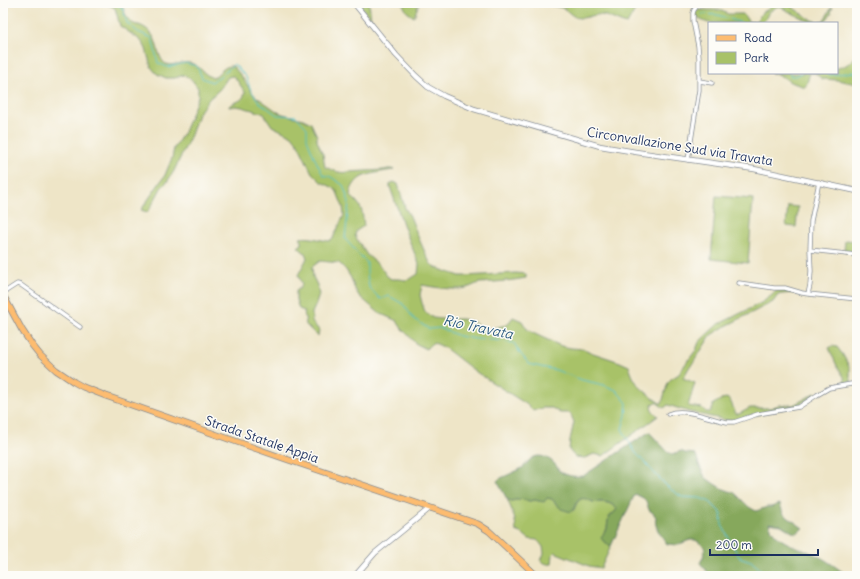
<svg xmlns="http://www.w3.org/2000/svg" width="860" height="579" font-family="Delius,sans-serif">
<rect width="100%" height="100%" fill="#fdfcf7"/>
<filter id="ink" filterUnits="userSpaceOnUse"><feTurbulence type="fractalNoise" baseFrequency=".025" numOctaves="2"/><feDisplacementMap in="SourceGraphic" scale="8" xChannelSelector="R" yChannelSelector="G"/><feConvolveMatrix kernelMatrix="1 2 1 2 8 2 1 2 1" color-interpolation-filters="sRGB"/></filter>
<filter id="wash" filterUnits="userSpaceOnUse"><feTurbulence type="fractalNoise" baseFrequency=".012" numOctaves="4" result="noise"/><feDisplacementMap in="SourceGraphic" scale="16" xChannelSelector="R" yChannelSelector="G"/><feGaussianBlur stdDeviation="0.9" result="paint"/><feColorMatrix in="noise" values="0 0 0 0 0 0 0 0 0 0 0 0 0 0 0 0 0 1.4 0 .05"/><feComposite in="paint" operator="in"/></filter>
<g filter="url(#wash)">
<rect width="100%" height="100%" fill="#eee5c7"/>
<path fill="#a8c268" stroke="#627863" d="M105 3H121C124 9 125 17 131 22 134 24 136 25 139 25 145 27 150 31 153 36 158 43 158 60 166 64 173 67 184 60 193 64 201 67 204 75 213 78 220 73 224 65 233 66L242 77 254 95 278 112 283 114 303 119 311 123 317 136V141L323 154 325 167C333 170 339 174 348 172L383 170 388 169H392L394 170C386 171 368 174 362 177 355 181 350 189 350 196 363 205 362 212 364 226L356 231 355 236 367 255 379 265 387 276 391 279H400L405 280 410 279 418 274 419 264 405 230 390 187V184L394 182 398 184 405 208 410 216 419 239 430 263 433 266 442 270 460 276H465L516 273 526 274V278C511 281 496 282 480 283 475 284 471 287 466 288 455 291 433 287 422 285L420 295 422 303 425 312 433 318 442 319H462L471 321 479 326 488 329 507 325 513 317 522 321 527 329 535 334 561 346 571 348 584 349 593 353 620 362 629 366C635 386 642 389 657 401L660 403H662L668 382 671 379 679 374 684 366 696 350 699 342 717 325 761 303 771 296 776 291 778 290 788 291 793 293 782 294 778 295 773 302 761 308 724 327 711 335 693 363 690 366 683 378 695 383 688 406 702 408 706 412H710L713 408V404C718 402 720 399 726 398L730 400 736 414H739L750 408H770L779 405H793L799 402 815 393 816 394 799 405 730 421 689 412 668 405 664 408 656 402 652 405 651 409 658 416 603 456 594 454 585 458 575 457 569 450 570 440 574 422 570 413H560L552 408H542L533 411 526 404 476 372 445 348 437 344 432 343 426 349 415 343 409 336 402 329 397 321 379 313 359 296 354 287 351 278 346 270 339 263 320 261 312 267 313 277 317 285 319 295 316 304 312 313V322L319 330 318 336 313 332 306 325 304 311 299 309 296 300V291L300 288 302 284 298 275 307 258 305 253 298 247 302 244V241L300 238C309 236 320 240 329 241L333 238 344 215 343 207 337 192 334 188 321 182 312 173 298 144 292 136 272 126 264 114 259 112 242 107 236 106 229 107V106C236 100 243 103 245 92L236 79 233 76 228 77 220 89 209 99 198 114 191 135 174 171 167 182 161 188 150 209 147 212 141 210 165 175 172 158 174 148 184 132 198 97V88L192 80 184 75 175 78H166L157 74 151 67 146 49 143 43 136 37 120 26 115 8Z
M358 3H369L371 19Z
M402 3H419L414 17 407 12Z
M544 3H639L627 24C618 22 610 16 600 15 594 14 588 18 581 18 571 18 570 11 562 8 556 6 549 6 544 3Z
M773 3C777 3 782 2 785 4 798 8 809 23 823 22L832 7 833 8 831 11 832 12 824 23H812L778 6 769 12 763 23H708L703 21 695 15V12L697 10H720L728 14H743L749 22C758 23 758 19 762 12L769 9Z
M857 53V84L837 80 822 79 815 73H810C808 78 808 82 805 87L790 82 783 77 771 73H837V68C845 67 854 61 857 53Z
M716 196 753 199 748 263 711 259Z
M788 206 798 207 796 227 786 226Z
M845 240 857 241V252L844 251Z
M832 346 837 347 843 355 850 368V378L852 381 847 383 843 382 845 381 844 377 837 366 829 348Z
M547 498 552 499 558 506 574 510C576 504 579 496 587 499 591 500 593 503 596 502 606 502 610 502 617 509L614 513 610 516 608 519 607 529 604 533 603 541 611 546 601 568 589 566 557 553 555 552 553 554 552 564C548 565 544 563 541 561L544 553 543 547 540 543 537 540 529 539 523 534 516 531C515 527 516 525 515 521 514 514 510 506 507 499L511 501 521 499 530 501 535 500 539 501Z"/>
<path fill="#86a85c" stroke="#506c5d" d="M649 432 668 452 672 454 681 451 685 453 695 454 696 455 700 467 705 477 713 483 721 488 735 493 749 507 756 511 767 507H771L780 504 783 513 786 516 803 528 797 533 792 532 781 525 769 523C774 543 800 547 816 555 827 560 837 568 847 575L853 576 857 574V576H711L700 563 703 557 705 549 703 545 699 542 695 540H690L677 545 667 544C662 536 653 527 656 517L653 513 649 510 646 501 643 498 635 494 611 546 603 541 601 537 607 529 608 520 610 516 614 513 617 509C613 504 606 501 600 502 595 502 598 503 593 502 588 500 583 496 578 501 574 505 576 509 571 512L561 509 552 499 547 498 544 502 535 500 530 501 521 499 511 501 507 499 497 481 499 479C507 475 515 472 522 468 526 466 527 461 531 459 540 451 556 461 559 471 567 476 574 477 583 476Z"/>
<g fill="none" stroke-linecap="round" stroke-linejoin="round">
<path stroke="#54c1cb" stroke-width="1" d="M115 3 123 9 127 23 138 32 152 38 158 63 167 67 185 63 197 66 202 78 212 82 223 74 234 64 246 77 251 90 259 102 277 115 296 116 307 128V139L315 159 323 175 331 177 343 185 349 202 345 239 367 263V273L369 287 380 299 389 296 403 304 414 319 429 329 440 328 459 336 476 339 494 340 514 343 520 353 529 364 541 367 556 370 582 380 604 385 616 390 627 403 626 415 622 429 635 452 658 477 670 489 682 497 700 498 710 502 721 513 722 525 739 557 751 561 768 576
M702 14 718 15 742 23
M790 73V76H796L802 73
M826 73 831 75 853 72 857 77"/>
</g>
</g>
<g filter="url(#ink)">
<g fill="none" stroke-linecap="round" stroke-linejoin="round">
<defs>
<path id="minor" d="M699 81 712 83
M688 160 699 90V58L698 46 693 21V13L694 10 697 6 705 3
M810 250 856 255
M739 283 774 288H785L802 293 808 294 810 285 811 271 810 250 811 221 819 182
M3 293 17 284 21 285 80 327
M808 294 857 299
M668 414C685 407 710 419 727 422H734L758 414 799 407 817 395 829 388 840 386 857 383"/>
<path id="tertiary" d="M354 3 396 55 416 76 428 87 444 96 474 109 600 146 636 152 754 169 857 191
M355 576 375 553 430 508"/>
<path id="primary" d="M3 295 22 330 32 345 40 355 56 370 74 382 83 387 106 396 286 459 478 524 489 531 537 576"/>
</defs>
<use href="#minor" stroke="#848a92" stroke-width="5"/>
<use href="#tertiary" stroke="#848a92" stroke-width="6"/>
<use href="#primary" stroke="#848a92" stroke-width="7"/>
<use href="#minor" stroke="#fff" stroke-width="3.5"/>
<use href="#tertiary" stroke="#fff" stroke-width="4.5"/>
<use href="#primary" stroke="#fdbc70" stroke-width="5.5"/>
</g>
</g>
<g text-anchor="middle" stroke-width="3" stroke-linejoin="round" paint-order="stroke">
<g font-size="13" fill="#1b2f5e" stroke="#fdfcf7">
<text transform="translate(680 146) rotate(9)" y="5">Circonvallazione Sud via Travata</text>
<text transform="translate(262 439) rotate(19)" y="5">Strada Statale Appia</text>
</g>
<g font-size="14" font-style="italic" fill="#2c5b7f" stroke="#fdfcf7">
<text transform="translate(478 327) rotate(12)" y="5">Rio Travata</text>
</g>
</g>
<rect width="860" height="579" fill="none" stroke="#fdfcf7" stroke-width="16"/>
<rect x="708" y="22" width="130" height="52" fill="#fdfcf7" stroke="#a3aaba"/>
<rect x="716" y="35" width="20" height="6" fill="#fdbc70" stroke="#a3aaba"/>
<text x="744" y="42" font-size="12" fill="#1b2f5e">Road</text>
<rect x="716" y="52" width="20" height="12" fill="#a8c268" stroke="#a3aaba"/>
<text x="744" y="62" font-size="12" fill="#1b2f5e">Park</text>
<path d="M710 549v6h108v-6" fill="none" stroke="#1b2f5e" stroke-width="2"/>
<text x="716" y="549" font-size="12" fill="#1b2f5e" stroke="#fdfcf7" stroke-width="3" paint-order="stroke">200 m</text>
</svg>
